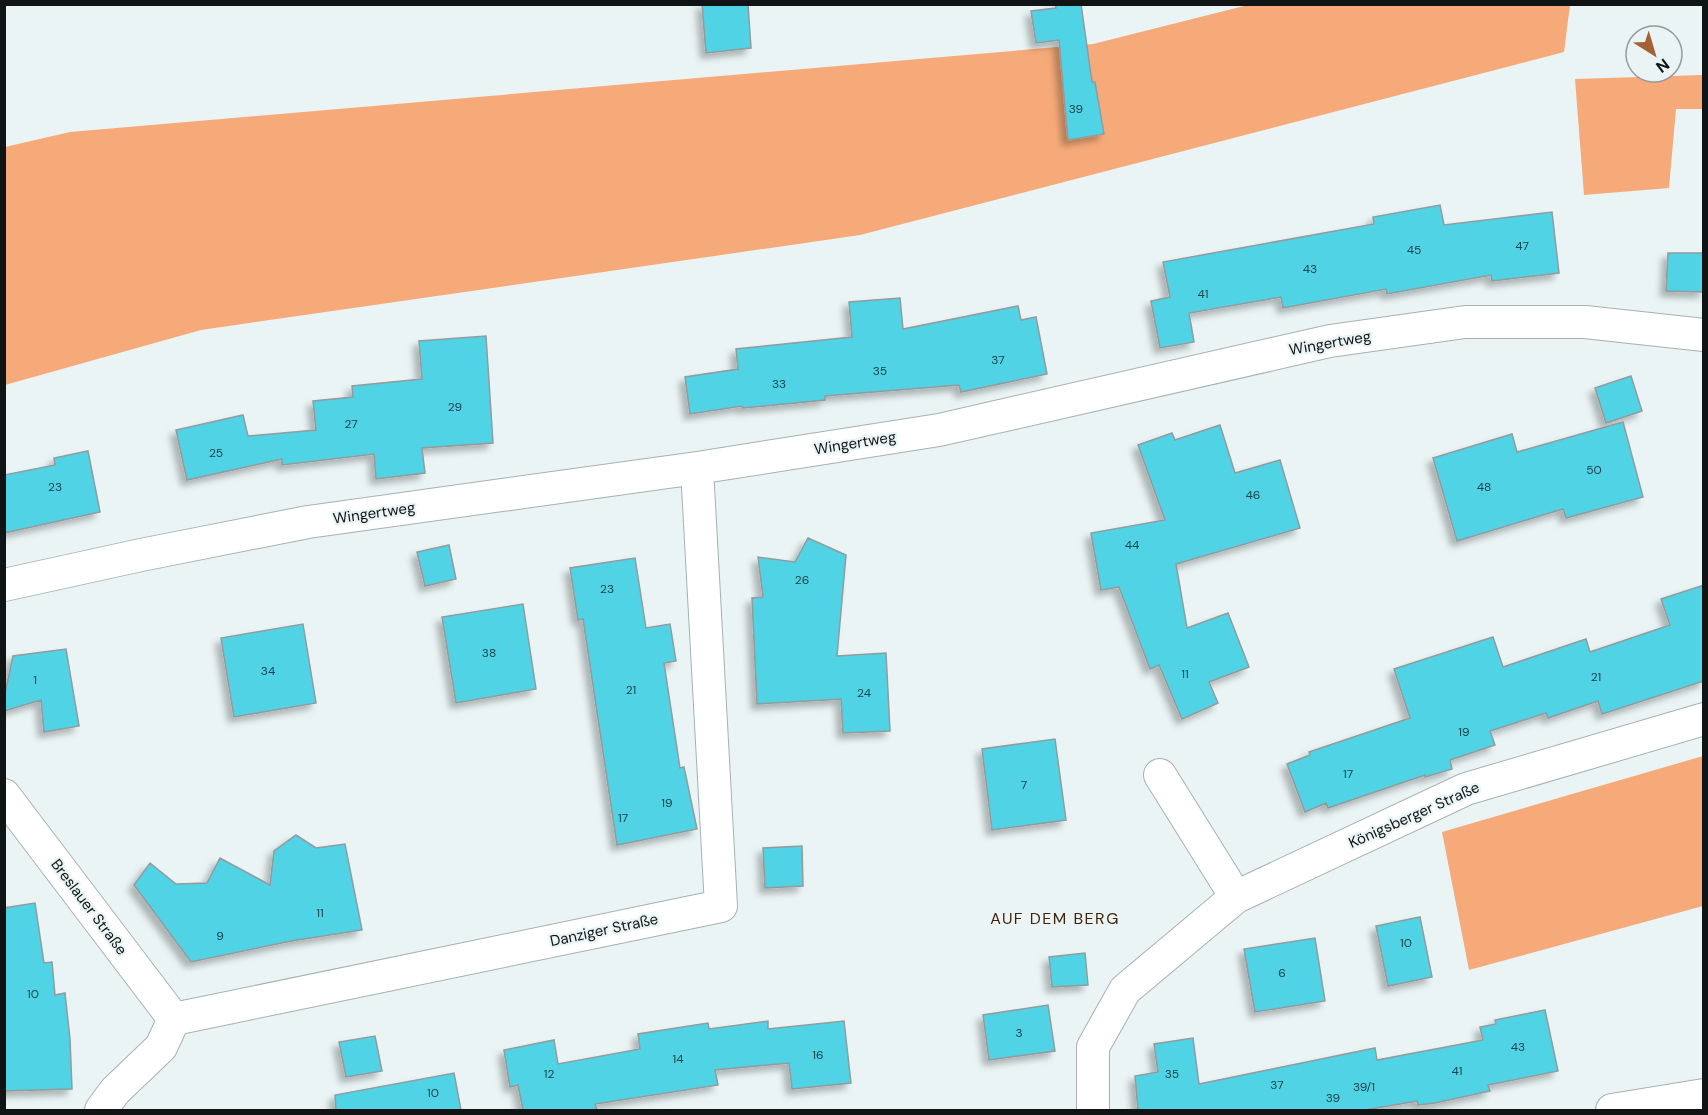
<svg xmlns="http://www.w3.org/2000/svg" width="1708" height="1115" font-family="'DM Sans',sans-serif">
<defs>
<filter id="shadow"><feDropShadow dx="-5.5" dy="5.5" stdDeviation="3" flood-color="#0004"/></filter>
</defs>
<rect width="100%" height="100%" fill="#eaf4f5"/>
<path fill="#f6aa79" d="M1248 5H1570L1564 52 860 235 201 330 5 385V147L70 132 1093 44Z
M1703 75V109H1676L1669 188 1584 195 1575 79Z
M1703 756V906L1469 970 1442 832Z"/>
<path fill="#4fd3e5" stroke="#929b9d" stroke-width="1.5" filter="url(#shadow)" d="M702 4H748L751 48 706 53Z
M1055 4H1081L1092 82H1095L1104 134 1068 140 1059 40 1036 43 1031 11 1056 8Z
M1440 205 1444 225 1552 212 1559 273 1492 281 1491 275 1387 294 1386 289 1283 308 1281 297 1189 313 1194 342 1160 348 1151 301 1170 297 1163 262 1374 224 1373 217Z
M1668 253H1704V292L1666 291Z
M900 298 903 329 1018 306 1021 320 1036 317 1047 374 961 392 959 385 825 396V400L743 408 742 406 690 414 685 377 738 369 736 349 852 337 849 302Z
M486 336 493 443 422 448 425 473 376 479 374 454 282 465V459L187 480 176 430 243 415 248 436 316 430 313 401 353 397 352 386 422 379 419 341Z
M1631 376 1642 411 1606 423 1595 388Z
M1623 422 1643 497 1566 518 1563 509 1457 541 1433 458 1512 434 1517 452Z
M1220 425 1235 473 1280 460 1300 528 1176 564 1187 628 1228 613 1249 667 1209 682 1218 703 1182 719 1159 665 1150 669 1119 587 1101 590 1091 533 1165 520 1138 445 1172 433 1175 440Z
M88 451 100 512 4 533V475L55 465 54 458Z
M808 538 846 555 837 656 886 653 890 731 843 733 841 699 757 704 752 598 763 597 758 557 795 562Z
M449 545 456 579 425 586 417 552Z
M635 558 646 628 670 624 676 661 664 663 680 768 684 767 697 829 617 845 583 619 578 620 570 568Z
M1704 585V681L1602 714 1598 701 1548 718 1546 713 1490 731 1495 745 1450 760 1452 769 1425 777V775L1328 808 1326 803 1305 812 1287 764 1310 755 1309 752 1410 718 1394 669 1493 637 1503 667 1586 639 1590 652 1670 625 1661 599Z
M523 604 536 689 456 703 442 617Z
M303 624 316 703 234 717 221 638Z
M66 649 79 726 44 732 41 700 4 711V698L13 656Z
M1055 739 1066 820 992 830 982 749Z
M296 835 316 848 345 844 362 930 291 941 191 962 134 885 150 863 176 884 207 883 220 858 270 885 274 851Z
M802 846 803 886 765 888 763 848Z
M35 903 44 963 52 962 55 995 65 993 70 1039 72 1089 4 1091V908Z
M1420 917 1432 977 1388 986 1376 926Z
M1315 938 1325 1001 1255 1012 1244 949Z
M1085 953 1088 985 1052 987 1049 957Z
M1048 1005 1055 1051 989 1060 983 1015Z
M1545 1010 1558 1071 1488 1085 1490 1091 1435 1103 1418 1105 1417 1101 1365 1110H1138L1135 1076 1158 1072 1154 1044 1193 1038 1199 1084 1375 1048 1377 1060 1483 1040 1480 1027 1496 1024 1495 1020Z
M768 1021V1029L844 1021 851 1083 792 1089 789 1063 715 1070 718 1085 595 1104 597 1110H523L518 1085 510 1087 504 1050 554 1040 558 1064 640 1049 638 1034 708 1023 709 1029Z
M375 1036 382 1071 346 1077 339 1042Z
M454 1073 461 1110H336L335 1095Z"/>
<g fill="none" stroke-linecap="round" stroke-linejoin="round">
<defs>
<path id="street" d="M4 585 141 555 308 522 697 468 939 430 1330 341 1465 322H1585L1704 335
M1160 775 1236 897
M4 795 174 1019
M101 1110 115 1091 161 1047 174 1019 721 906 697 468
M1093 1110V1047L1125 990 1236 897 1466 789 1704 719
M1612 1110 1704 1095"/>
</defs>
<use href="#street" stroke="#a7b1b2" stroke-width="34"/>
<use href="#street" stroke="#fff" stroke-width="32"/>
</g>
<g text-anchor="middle" stroke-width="4.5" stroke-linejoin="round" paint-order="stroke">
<g font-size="12" fill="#204449">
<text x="1076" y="113">39</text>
<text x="1522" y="250">47</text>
<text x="1414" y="254">45</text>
<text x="1310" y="273">43</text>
<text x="1203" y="298">41</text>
<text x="998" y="364">37</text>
<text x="880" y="375">35</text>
<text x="779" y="388">33</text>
<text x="455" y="411">29</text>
<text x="351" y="428">27</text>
<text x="216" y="457">25</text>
<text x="1594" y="474">50</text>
<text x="55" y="491">23</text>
<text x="1484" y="491">48</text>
<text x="1253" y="499">46</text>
<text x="1132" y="549">44</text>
<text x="802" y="584">26</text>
<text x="607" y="593">23</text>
<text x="489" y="657">38</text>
<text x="268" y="675">34</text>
<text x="1185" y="678">11</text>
<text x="1596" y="681">21</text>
<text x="35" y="684">1</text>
<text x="631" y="694">21</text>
<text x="864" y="697">24</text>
<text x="1464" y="736">19</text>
<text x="1348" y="778">17</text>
<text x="1024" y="789">7</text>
<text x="667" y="807">19</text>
<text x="623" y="822">17</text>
<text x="320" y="917">11</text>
<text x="220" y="940">9</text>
<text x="1406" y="947">10</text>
<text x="1282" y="977">6</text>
<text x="33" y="998">10</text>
<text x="1019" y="1037">3</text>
<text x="1518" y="1051">43</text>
<text x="818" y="1059">16</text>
<text x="678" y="1063">14</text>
<text x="1457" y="1075">41</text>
<text x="549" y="1078">12</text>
<text x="1172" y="1078">35</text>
<text x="1277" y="1089">37</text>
<text x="1364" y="1091">39/1</text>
<text x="433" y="1097">10</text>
<text x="1333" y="1102">39</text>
</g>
<g font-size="15" fill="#111415" stroke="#eaf4f5">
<text transform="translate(1330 343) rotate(-10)" y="5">Wingertweg</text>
<text transform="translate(855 443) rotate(-9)" y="5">Wingertweg</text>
<text transform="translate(374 513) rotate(-8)" y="5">Wingertweg</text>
<text transform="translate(1414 815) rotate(-24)" y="5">Königsberger Straße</text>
<text transform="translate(89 907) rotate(53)" y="5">Breslauer Straße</text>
<text transform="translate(604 930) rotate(-12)" y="5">Danziger Straße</text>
</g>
<g font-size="16" letter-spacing="1.5" fill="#42220b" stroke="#eaf4f5">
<text x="1055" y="924">AUF DEM BERG</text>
</g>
</g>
<rect width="1708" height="1115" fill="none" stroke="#111415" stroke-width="12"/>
<g transform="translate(1654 54) rotate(143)"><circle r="28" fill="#eaf4f5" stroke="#939a9b" stroke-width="1.5"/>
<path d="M0-4.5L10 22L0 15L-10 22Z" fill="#a56131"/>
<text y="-9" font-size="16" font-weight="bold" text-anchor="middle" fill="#111415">N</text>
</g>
</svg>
